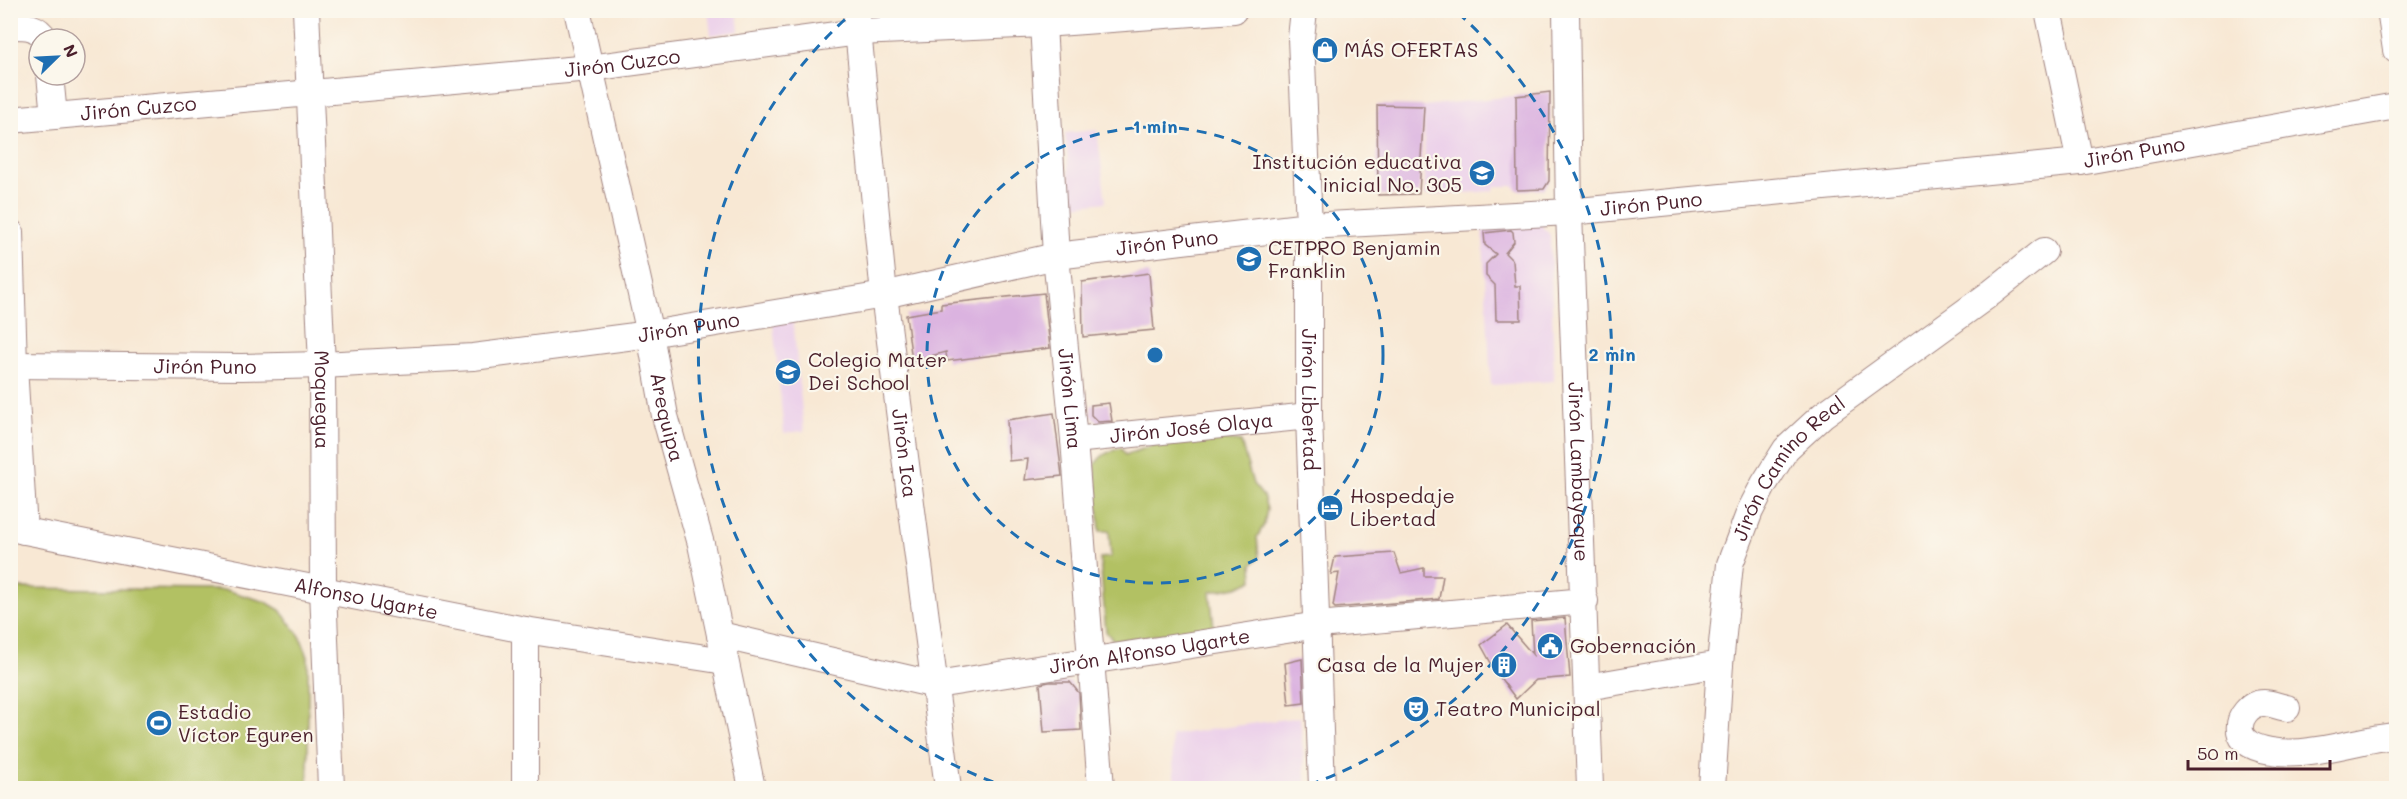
<svg xmlns="http://www.w3.org/2000/svg" width="2407" height="799" font-family="Mali,sans-serif">
<rect width="100%" height="100%" fill="#fbf7ec"/>
<filter id="ink" filterUnits="userSpaceOnUse"><feTurbulence type="fractalNoise" baseFrequency=".0167" numOctaves="2"/><feDisplacementMap in="SourceGraphic" scale="12" xChannelSelector="R" yChannelSelector="G"/><feConvolveMatrix kernelMatrix="1 2 1 2 8 2 1 2 1" color-interpolation-filters="sRGB"/></filter>
<filter id="wash" filterUnits="userSpaceOnUse"><feTurbulence type="fractalNoise" baseFrequency=".008" numOctaves="4" result="noise"/><feDisplacementMap in="SourceGraphic" scale="24" xChannelSelector="R" yChannelSelector="G"/><feGaussianBlur stdDeviation="1.35" result="paint"/><feColorMatrix in="noise" values="0 0 0 0 0 0 0 0 0 0 0 0 0 0 0 0 0 1.4 0 .05"/><feComposite in="paint" operator="in"/></filter>
<g filter="url(#wash)">
<rect width="100%" height="100%" fill="#f8e8d4"/>
<path fill="#ecd1ea" d="M708 11H737L739 31 711 35Z
M1550 92 1549 181 1544 189 1517 190 1514 186H1495L1493 191 1425 196 1424 106Z
M1097 130 1106 202 1072 206 1065 133Z
M1537 220 1550 235 1554 381 1491 385 1482 222Z
M792 311 804 431 784 433 772 313Z
M1300 717 1306 788H1175L1171 735Z"/>
<path fill="#b2c164" stroke="#7e7048" stroke-width="1.5" d="M1212 438 1241 442 1253 484 1263 496 1267 509 1264 525 1257 537 1259 558 1252 564 1253 580 1237 587 1210 592 1214 627 1114 641 1106 632 1100 558 1111 557 1109 531H1100L1095 465C1100 455 1110 451 1121 448L1125 455 1162 442Z
M11 588 226 590 266 602 280 610 300 636 308 657V788H11Z"/>
<g id="blocks">
<path fill="#dbb3e0" d="M1550 92 1549 181 1544 189 1517 190 1516 96Z
M1377 105 1424 106 1419 194 1378 195Z
M1511 230 1513 232 1514 242 1505 253 1513 261 1515 286H1520L1521 320H1496L1495 285 1486 276V264L1496 254 1485 245 1484 233Z
M1149 273 1154 330 1083 337 1082 282Z
M1044 293 1050 348 947 361 946 352 912 361 906 315 941 309V304Z
M1109 403 1112 421 1098 422 1091 415V405Z
M1054 413 1062 476 1025 480 1028 459 1009 461 1007 420Z
M1394 553 1401 573 1424 568V576H1443L1439 599 1335 608 1333 606 1339 573 1331 574 1335 557Z
M1565 618 1570 677 1536 680 1516 699 1496 672 1481 645 1507 625 1533 655 1531 621Z
M1302 659 1304 703 1289 705 1285 663Z
M1049 682H1070L1079 693 1081 730 1044 732 1040 684Z"/>
</g>
</g>
<g filter="url(#ink)">
<use href="#blocks" fill-opacity="0" stroke="#a18480" stroke-width="1.5"/>
<g fill="none" stroke-linecap="round" stroke-linejoin="round">
<defs>
<g id="minor">
<path id="s1" d="M306 10 322 365 323 589 331 788"/>
<path id="s2" d="M577 10 650 334 665 416 701 544 752 788"/>
<path id="s3" d="M856 10 884 295 948 788"/>
<path id="s4" d="M1045 10 1043 24 1056 256 1074 440 1101 788"/>
<path id="s5" d="M1304 10 1301 38 1309 226V416L1322 788"/>
<path id="s6" d="M1566 10 1569 212 1590 788"/>
<path d="M2048 10 2080 162"/>
<path d="M2390 10 2396 50"/>
<path d="M10 26C25 26 37 25 45 39"/>
<path d="M50 75 54 116"/>
<path id="s7" d="M10 120 590 68 858 32 1043 24 1234 10"/>
<path d="M10 232 14 366 24 531"/>
<path id="s8" d="M10 365 242 367 322 365 473 357 650 334 884 295 1056 256 1309 226 1569 212 2080 162 2396 106"/>
<path id="s9" d="M1074 440 1309 416"/>
<path id="s10" d="M10 528 525 630 725 661"/>
<path id="s11" d="M720 635 936 685 1318 625 1585 601"/>
<path d="M1587 687 1720 664"/>
<path d="M2287 708C2280 707 2271 703 2264 703 2250 703 2238 717 2240 731 2244 754 2292 754 2310 751 2339 748 2367 738 2396 736"/>
<path d="M525 788V630"/>
<path id="s12" d="M1712 788 1720 664 1730 564 1750 511 1764 484 1786 449 1823 415 1991 293 2044 251"/>
</g>
</defs>
<use href="#minor" stroke="#a18480" stroke-width="28"/>
<use href="#minor" stroke="#fff" stroke-width="26"/>
</g>
</g>
<g fill="none" stroke="#1f6fb2" stroke-width="3" stroke-dasharray="10 8">
<circle cx="1155" cy="355" r="228"/>
<path d="M1010 788A457 457 0 0 1 852 13M1458 13A457 457 0 0 1 1300 788"/>
</g>
<defs>
<symbol id="shop-disc" viewBox="-11 -11 22 22"><circle r="9.5" fill="#1f6fb2" stroke="#fbf7ec"/><path d="M-5-2.5h2.3a2.7 3.5 0 0 1 5.4 0H5L5.5 6h-11ZM-1.5-2.5h3a1.5 2.3 0 0 0-3 0Z" fill="#fff"/></symbol>
<symbol id="school-disc" viewBox="-11 -11 22 22"><circle r="9.5" fill="#1f6fb2" stroke="#fbf7ec"/><path d="M0-5L7-2L0 1L-7-2ZM-4 1L0 2.5L4 1V4Q0 6-4 4Z" fill="#fff"/></symbol>
<symbol id="university-disc" viewBox="-11 -11 22 22"><circle r="9.5" fill="#1f6fb2" stroke="#fbf7ec"/><path d="M0-5L7-2L0 1L-7-2ZM-4 1L0 2.5L4 1V4Q0 6-4 4Z" fill="#fff"/></symbol>
<symbol id="hotel-disc" viewBox="-11 -11 22 22"><circle r="9.5" fill="#1f6fb2" stroke="#fbf7ec"/><path d="M-6-4.5h1.5V1H6V5H4.5V3h-9V5H-6ZM-4 0a1.8 1.8 0 1 1 3.6 0ZM.5 0V-2.5h3Q6-2.5 6 0Z" fill="#fff"/></symbol>
<symbol id="civic-disc" viewBox="-11 -11 22 22"><circle r="9.5" fill="#1f6fb2" stroke="#fbf7ec"/><path d="M-.6-6.5H3V-4.5H.6V-3L4-1V1h2V6H-6V1h2V-1L-.6-3ZM-1.2 2.5V6h2.4V2.5Z" fill="#fff"/></symbol>
<symbol id="building-disc" viewBox="-11 -11 22 22"><circle r="9.5" fill="#1f6fb2" stroke="#fbf7ec"/><path d="M-4-6H4V6H1V3H-1V6H-4ZM-2.5-4.3h1.7v1.8h-1.7ZM.8-4.3h1.7v1.8H.8ZM-2.5-1h1.7V.8h-1.7ZM.8-1h1.7V.8H.8Z" fill="#fff"/></symbol>
<symbol id="theatre-disc" viewBox="-11 -11 22 22"><circle r="9.5" fill="#1f6fb2" stroke="#fbf7ec"/><path d="M-5-5.5Q0-4 5-5.5V0Q5 5 0 6Q-5 5-5 0ZM-3.3-2.5H-1v1.5H-3.3ZM1-2.5H3.3v1.5H1ZM-2.8 1Q0 5.5 2.8 1Z" fill="#fff"/></symbol>
<symbol id="stadium-disc" viewBox="-11 -11 22 22"><circle r="9.5" fill="#1f6fb2" stroke="#fbf7ec"/><path d="M0-5a6.5 5 0 1 0 0 10a6.5 5 0 1 0 0-10ZM-3.5-1.8h7v3.6h-7Z" fill="#fff"/></symbol>
</defs>
<g fill-rule="evenodd">
<use href="#shop-disc" x="1310" y="35" width="30" height="30"/>
<use href="#school-disc" x="1467" y="158" width="30" height="30"/>
<use href="#university-disc" x="1234" y="244" width="30" height="30"/>
<use href="#school-disc" x="773" y="357" width="30" height="30"/>
<use href="#hotel-disc" x="1315" y="493" width="30" height="30"/>
<use href="#civic-disc" x="1535" y="631" width="30" height="30"/>
<use href="#building-disc" x="1489" y="650" width="30" height="30"/>
<use href="#theatre-disc" x="1401" y="694" width="30" height="30"/>
<use href="#stadium-disc" x="144" y="708" width="30" height="30"/>
</g>
<g text-anchor="middle" stroke-width="4.5" stroke-linejoin="round" paint-order="stroke">
<g font-size="20" fill="#4a1f2b" stroke="#fbf7ec" text-anchor="start">
<text x="1344" y="57">MÁS OFERTAS</text>
<text x="1462" y="169" text-anchor="end">Institución educativa<tspan x="1462" dy="23">inicial No. 305</tspan></text>
<text x="1268" y="255">CETPRO Benjamin<tspan x="1268" dy="23">Franklin</tspan></text>
<text x="808" y="367">Colegio Mater<tspan x="808" dy="23">Dei School</tspan></text>
<text x="1350" y="503">Hospedaje<tspan x="1350" dy="23">Libertad</tspan></text>
<text x="1570" y="653">Gobernación</text>
<text x="1484" y="672" text-anchor="end">Casa de la Mujer</text>
<text x="1436" y="716">Teatro Municipal</text>
<text x="178" y="719">Estadio<tspan x="178" dy="23">Víctor Eguren</tspan></text>
</g>
<g font-size="20" fill="#4a1f2b" stroke="#fbf7ec">
<text dy="7" stroke="none"><textPath href="#s7" startOffset="615">Jirón Cuzco</textPath></text>
<text dy="7" stroke="none"><textPath href="#s7" startOffset="129">Jirón Cuzco</textPath></text>
<text dy="7" stroke="none"><textPath href="#s8" startOffset="2139">Jirón Puno</textPath></text>
<text dy="7" stroke="none"><textPath href="#s8" startOffset="1653">Jirón Puno</textPath></text>
<text dy="7" stroke="none"><textPath href="#s8" startOffset="1167">Jirón Puno</textPath></text>
<text dy="7" stroke="none"><textPath href="#s8" startOffset="681">Jirón Puno</textPath></text>
<text dy="7" stroke="none"><textPath href="#s8" startOffset="195">Jirón Puno</textPath></text>
<text dy="7" stroke="none"><textPath href="#s1" startOffset="390">Moquegua</textPath></text>
<text dy="7" stroke="none"><textPath href="#s5" startOffset="390">Jirón Libertad</textPath></text>
<text dy="7" stroke="none"><textPath href="#s4" startOffset="390">Jirón Lima</textPath></text>
<text dy="7" stroke="none"><textPath href="#s2" startOffset="417">Arequipa</textPath></text>
<text dy="7" stroke="none"><textPath href="#s9" startOffset="118">Jirón José Olaya</textPath></text>
<text dy="7" stroke="none"><textPath href="#s3" startOffset="446">Jirón Ica</textPath></text>
<text dy="7" stroke="none"><textPath href="#s6" startOffset="462">Jirón Lambayeque</textPath></text>
<text dy="7" stroke="none"><textPath href="#s12" startOffset="339">Jirón Camino Real</textPath></text>
<text dy="7" stroke="none"><textPath href="#s10" startOffset="363">Alfonso Ugarte</textPath></text>
<text dy="7" stroke="none"><textPath href="#s11" startOffset="438">Jirón Alfonso Ugarte</textPath></text>
</g>
</g>
<circle cx="1155" cy="355" r="9" fill="#1f6fb2" stroke="#fbf7ec" stroke-width="3"/>
<g font-size="18" text-anchor="middle" font-weight="bold" fill="#1f6fb2" stroke="#fbf7ec" stroke-width="4.5" stroke-linejoin="round" paint-order="stroke">
<text x="1155" y="133">1 min</text>
<text x="1612" y="361">2 min</text>
</g>
<rect width="2407" height="799" fill="none" stroke="#fbf7ec" stroke-width="36"/>
<g transform="translate(57 57) rotate(66)"><circle r="28" fill="#fbf7ec" stroke="#b4a19f" stroke-width="1.5"/>
<path d="M0-4.5L10 22L0 15L-10 22Z" fill="#1f6fb2"/>
<text y="-9" font-size="16" font-weight="bold" text-anchor="middle" fill="#4a1f2b">N</text>
</g>
<path d="M2188 760v9h142v-9" fill="none" stroke="#4a1f2b" stroke-width="3"/>
<text x="2197" y="760" font-size="18" fill="#4a1f2b" stroke="#fbf7ec" stroke-width="4.5" paint-order="stroke">50 m</text>
</svg>
